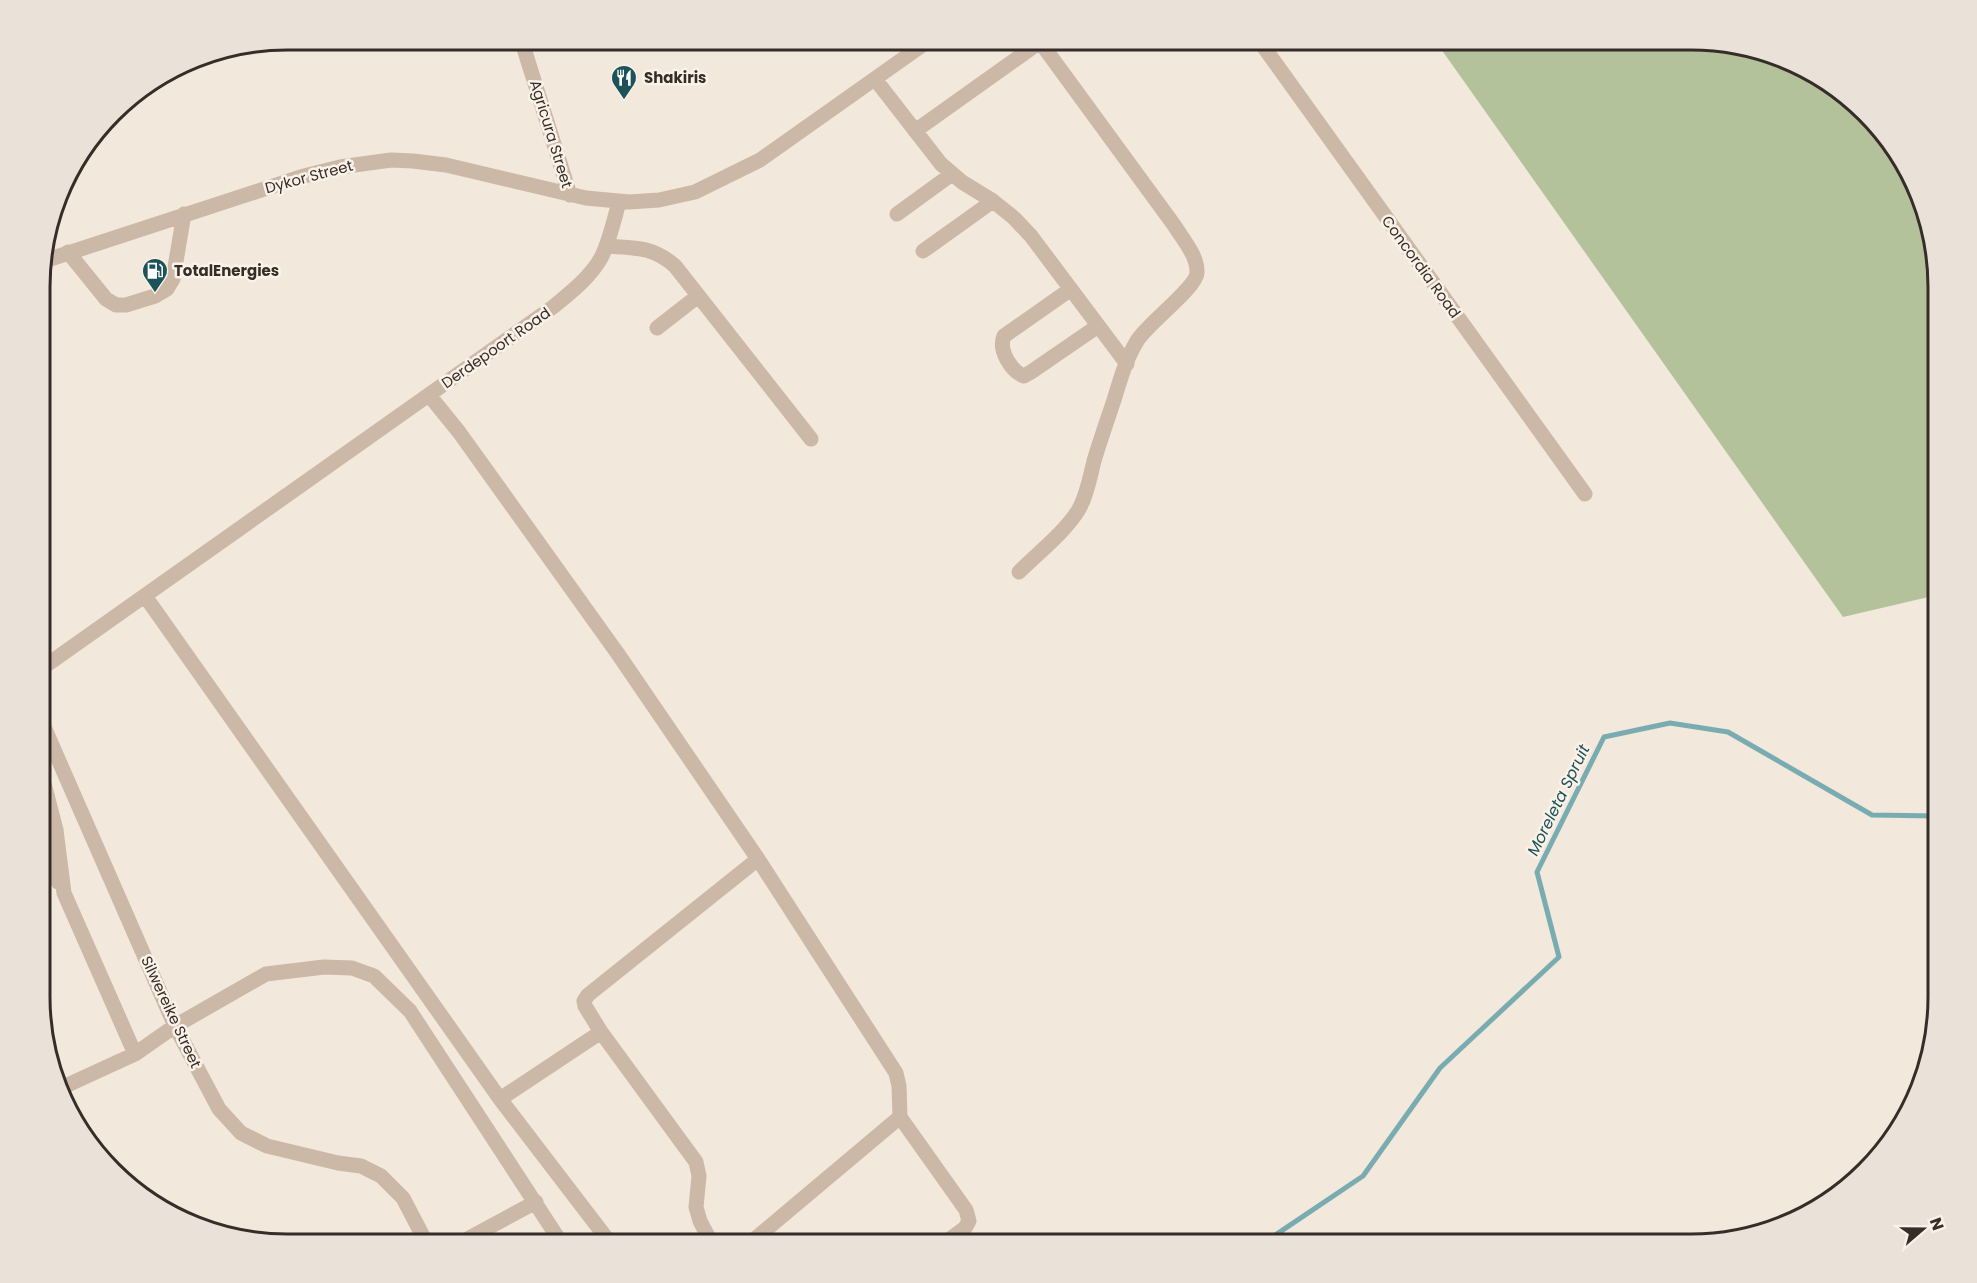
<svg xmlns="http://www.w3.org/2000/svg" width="1977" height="1283" font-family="Poppins,sans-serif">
<rect width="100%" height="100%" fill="#f2e8db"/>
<path fill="#b3c29b" d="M1434 39H1691L1770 52 1828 81 1905 163 1937 270V595L1843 617Z"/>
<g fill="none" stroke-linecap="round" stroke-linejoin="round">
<path stroke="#79acb0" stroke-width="5" d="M1262 1244 1363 1176 1440 1068 1559 957 1537 872 1604 737 1670 723 1728 732 1872 815 1937 816"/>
<path stroke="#cbb8a7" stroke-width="15" d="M521 39 570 195
M1258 39 1585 494
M875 79 941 164 962 182 993 201 1014 218 1031 236 1127 364
M915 131 1040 42
M1880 136 1908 172
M897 214 952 174
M606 246C635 248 652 246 675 266L811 439
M923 251 993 201
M68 252 106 299 116 305H126L155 296 167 289 173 279 184 214
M41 262 304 176 340 167 391 160 413 161 446 165 586 198 629 202 659 200 695 192 760 160 931 39
M1071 289 1004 336C998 350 1011 371 1024 376L1031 372 1098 326
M657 328 698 296
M429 395 459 432 618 654 758 859 896 1073 899 1086 900 1117 749 1244
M1019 572C1036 555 1068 529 1079 509 1087 495 1090 477 1094 461 1100 441 1107 421 1114 400 1120 380 1126 359 1137 341 1147 324 1196 288 1197 273 1198 256 1182 238 1174 225L1038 39
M145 596 500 1099 611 1244
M41 669 553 307C570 293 591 277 602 256 610 239 614 220 619 202
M41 720 175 1026 219 1109 241 1133 267 1146 338 1163 361 1166 381 1176 403 1198 427 1244
M41 772 56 830 64 893 135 1054
M41 847 58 882
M61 1088 135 1054 175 1026 266 974 324 967 352 968 374 976 410 1011 562 1244
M500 1099 601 1032
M900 1117 966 1210 969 1221 965 1228 943 1244
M458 1244 536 1202
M712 1244 700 1221 696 1207 699 1176 696 1162 601 1032 585 1006 584 1001 588 995 758 859"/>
</g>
<defs>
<symbol id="restaurant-pin" viewBox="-11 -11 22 30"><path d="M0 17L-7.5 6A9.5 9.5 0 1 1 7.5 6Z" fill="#1c5359" stroke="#faf2e8"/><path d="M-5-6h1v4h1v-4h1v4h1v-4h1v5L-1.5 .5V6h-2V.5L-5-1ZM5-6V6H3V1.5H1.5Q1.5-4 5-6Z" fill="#fff"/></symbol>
<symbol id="fuel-pin" viewBox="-11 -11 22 30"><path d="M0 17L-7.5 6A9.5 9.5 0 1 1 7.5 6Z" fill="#1c5359" stroke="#faf2e8"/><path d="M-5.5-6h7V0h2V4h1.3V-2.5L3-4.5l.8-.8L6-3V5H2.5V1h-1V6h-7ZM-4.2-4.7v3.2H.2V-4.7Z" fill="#fff"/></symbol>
</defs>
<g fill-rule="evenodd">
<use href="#restaurant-pin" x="609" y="63" width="30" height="40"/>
<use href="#fuel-pin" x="140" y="256" width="30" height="40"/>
</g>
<g text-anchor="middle" stroke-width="5" stroke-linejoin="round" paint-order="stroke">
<g font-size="15" font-weight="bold" fill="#372d28" stroke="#faf2e8" text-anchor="start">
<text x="644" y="83">Shakiris</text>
<text x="174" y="276">TotalEnergies</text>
</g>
<g font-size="15" fill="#372d28" stroke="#faf2e8">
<text transform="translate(551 134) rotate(73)" y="5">Agricura Street</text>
<text transform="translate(309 177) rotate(-15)" y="5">Dykor Street</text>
<text transform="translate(1421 267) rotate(54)" y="5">Concordia Road</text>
<text transform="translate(496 348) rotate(-35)" y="5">Derdepoort Road</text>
<text transform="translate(171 1012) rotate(65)" y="5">Silwereike Street</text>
</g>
<g font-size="16" font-style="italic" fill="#1c5359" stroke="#faf2e8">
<text transform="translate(1558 800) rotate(-64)" y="6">Moreleta Spruit</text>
</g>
</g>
<path d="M0 0H1977V1283H0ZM287 50H1691A237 237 0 0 1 1928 287V997A237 237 0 0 1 1691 1234H287A237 237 0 0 1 50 997V287A237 237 0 0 1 287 50Z" fill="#eae2d9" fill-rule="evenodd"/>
<path fill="none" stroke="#372d28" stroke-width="3" d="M287 50H1691A237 237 0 0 1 1928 287V997A237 237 0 0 1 1691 1234H287A237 237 0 0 1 50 997V287A237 237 0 0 1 287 50Z"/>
<g transform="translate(1923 1229) rotate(70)" stroke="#faf2e8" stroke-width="4.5" paint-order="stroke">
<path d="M0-4.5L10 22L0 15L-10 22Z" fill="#372d28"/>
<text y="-9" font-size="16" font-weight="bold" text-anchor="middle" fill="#372d28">N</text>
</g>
</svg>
